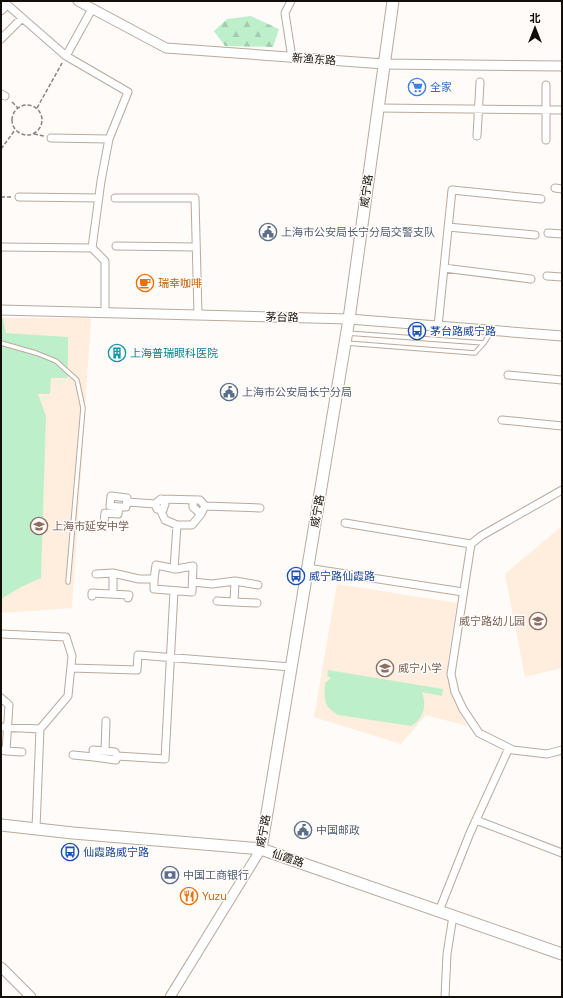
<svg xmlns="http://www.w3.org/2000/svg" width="563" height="998" font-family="'Space Grotesk','Noto Sans SC',sans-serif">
<defs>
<pattern id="forest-firs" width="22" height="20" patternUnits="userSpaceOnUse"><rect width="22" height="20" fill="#beefcb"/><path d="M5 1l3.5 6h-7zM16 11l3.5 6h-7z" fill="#a2ccad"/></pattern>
</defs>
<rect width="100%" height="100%" fill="#fefbf8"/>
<path fill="#ffedde" d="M1 318H91L72 608 1 613Z
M562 526V668L525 677 505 574Z
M337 584 457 603 448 658V677L452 697 467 726 426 715 401 744 314 717Z"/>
<path fill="#beefcb" d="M1 318H3L6 333 68 337V378H51L50 394H38L46 416 41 578 23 586 1 599Z
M328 670 443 689 442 696 422 692C427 705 424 719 411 726L338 715C323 706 324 699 325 683L331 678 327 676Z"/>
<path fill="url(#forest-firs)" d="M251 16 279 29 273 47 225 46 214 31 227 19Z"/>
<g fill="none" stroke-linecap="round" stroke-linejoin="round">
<defs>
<path id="service" d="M347 333 484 343
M1 343 36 353 56 361 77 380 83 408 68 582
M346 343 475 353 484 343 491 332"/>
<path id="minor" d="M3 1 66 56 92 9
M291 1 285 13 292 58
M1 11 7 5
M1 39 22 18
M1 94 5 96
M378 108 562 110
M477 136 480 82
M51 138 109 139
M546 140V85
M555 188 562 189
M19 197 99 198
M115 198H195L198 315
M448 227 535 235
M548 233 562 234
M116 246 196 247
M1 247 92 248 101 181 109 139 128 92 66 56
M92 248 105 261V313
M444 268 531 279
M547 276 562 277
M438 326 452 190 541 199
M508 375 562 380
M502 420 562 426
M562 490 481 536 471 544 451 674 455 692 463 709 479 733 513 750 547 754 562 750
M193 500V507L201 514
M127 502 155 504 157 509 163 510 165 504 161 499 155 504
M205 506 260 508
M160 509 165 520 177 525H192L201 514 205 506 200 500 161 499
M104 522 105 513 118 514 119 507 110 506 111 496 127 498 126 507H119
M345 523 471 544
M307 568 463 592
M174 569 177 525
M96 574 113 573 139 579H154L156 565 176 569 193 566 192 592 154 589V579
M193 582 212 584 235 581 258 585
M113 594V573
M92 596V593L129 595 128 598
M217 601 234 602 235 581
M234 602 257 603
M1 634 66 637 72 656 68 696 40 729
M71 668 137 670 138 655 291 667
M1 698 9 705 6 751 1 750
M1 727 40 729 36 828
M6 751 22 752
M105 751 106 721
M73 755 94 757
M117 756 115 752 93 750 94 757 116 760 117 756 165 759 174 591
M476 820 562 853
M439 911 470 833 509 748
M445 997 447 954 453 916"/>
<path id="tertiary" d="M78 1 166 48 384 64 562 66
M1 310 349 319 562 336
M1 967 31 997
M170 997 261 849"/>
<path id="secondary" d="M1 825 73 833 261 849 562 954
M261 849 349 319 393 1"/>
</defs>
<use href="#service" stroke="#b9aa9e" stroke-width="5.5"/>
<use href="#minor" stroke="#b9aa9e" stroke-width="9"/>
<use href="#tertiary" stroke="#b9aa9e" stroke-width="11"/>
<use href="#secondary" stroke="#b9aa9e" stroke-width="13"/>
<path stroke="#87837f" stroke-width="1.5" stroke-dasharray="4 2" stroke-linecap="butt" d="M12 102 18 108
M12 120a15 15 0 1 1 30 0a15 15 0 1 1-30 0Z
M37 108 62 63
M34 134 44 136
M1 149 15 130
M1 197H11"/>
<use href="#service" stroke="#fff" stroke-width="3.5"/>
<use href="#minor" stroke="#fff" stroke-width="7"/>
<use href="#tertiary" stroke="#fff" stroke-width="9"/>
<use href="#secondary" stroke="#fff" stroke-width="11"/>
</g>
<defs>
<symbol id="supermarket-ring" viewBox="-11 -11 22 22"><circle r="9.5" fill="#fefbf8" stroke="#3f7fe0" stroke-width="1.5"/><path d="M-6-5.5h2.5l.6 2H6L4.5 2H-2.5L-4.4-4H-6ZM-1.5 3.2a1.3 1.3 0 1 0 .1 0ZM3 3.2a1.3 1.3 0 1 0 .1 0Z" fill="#3f7fe0"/></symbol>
<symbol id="civic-ring" viewBox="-11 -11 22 22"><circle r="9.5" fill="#fefbf8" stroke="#5c6f8a" stroke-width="1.5"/><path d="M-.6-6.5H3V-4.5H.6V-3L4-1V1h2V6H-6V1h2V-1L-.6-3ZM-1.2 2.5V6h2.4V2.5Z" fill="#5c6f8a"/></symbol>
<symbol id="cafe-ring" viewBox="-11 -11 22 22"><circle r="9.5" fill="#fefbf8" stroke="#e8710a" stroke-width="1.5"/><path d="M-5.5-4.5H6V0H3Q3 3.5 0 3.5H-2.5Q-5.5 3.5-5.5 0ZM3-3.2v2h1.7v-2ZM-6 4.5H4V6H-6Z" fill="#e8710a"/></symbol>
<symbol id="bus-ring" viewBox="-11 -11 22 22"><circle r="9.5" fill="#fefbf8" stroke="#1a4fb4" stroke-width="1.5"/><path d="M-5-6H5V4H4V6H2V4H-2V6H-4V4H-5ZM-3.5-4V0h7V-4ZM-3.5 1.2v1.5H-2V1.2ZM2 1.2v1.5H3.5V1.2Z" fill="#1a4fb4"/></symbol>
<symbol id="building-ring" viewBox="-11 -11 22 22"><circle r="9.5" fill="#fefbf8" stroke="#0f9aa8" stroke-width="1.5"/><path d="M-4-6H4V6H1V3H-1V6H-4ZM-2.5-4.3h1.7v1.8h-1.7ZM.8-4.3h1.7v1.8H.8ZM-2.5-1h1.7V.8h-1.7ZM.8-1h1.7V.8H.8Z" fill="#0f9aa8"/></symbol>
<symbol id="school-ring" viewBox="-11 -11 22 22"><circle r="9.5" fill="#fefbf8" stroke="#8d6e63" stroke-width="1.5"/><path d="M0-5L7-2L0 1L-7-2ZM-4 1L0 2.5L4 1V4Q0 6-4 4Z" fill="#8d6e63"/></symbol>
<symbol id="bank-ring" viewBox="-11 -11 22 22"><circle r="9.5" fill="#fefbf8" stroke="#5c6f8a" stroke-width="1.5"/><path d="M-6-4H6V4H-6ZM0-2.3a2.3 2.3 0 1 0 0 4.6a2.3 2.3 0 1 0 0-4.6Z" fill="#5c6f8a"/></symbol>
<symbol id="restaurant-ring" viewBox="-11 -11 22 22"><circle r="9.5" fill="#fefbf8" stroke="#e8710a" stroke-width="1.5"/><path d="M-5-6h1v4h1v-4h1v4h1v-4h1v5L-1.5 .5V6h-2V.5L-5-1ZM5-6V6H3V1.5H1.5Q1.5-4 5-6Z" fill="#e8710a"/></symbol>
</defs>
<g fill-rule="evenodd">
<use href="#supermarket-ring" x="407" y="77" width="20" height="20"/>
<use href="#civic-ring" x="258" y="222" width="20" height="20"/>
<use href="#cafe-ring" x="135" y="273" width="20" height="20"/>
<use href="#bus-ring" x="407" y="321" width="20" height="20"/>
<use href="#building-ring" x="107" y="343" width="20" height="20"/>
<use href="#civic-ring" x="219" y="382" width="20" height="20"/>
<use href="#school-ring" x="29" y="516" width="20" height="20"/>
<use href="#bus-ring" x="286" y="566" width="20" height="20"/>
<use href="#school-ring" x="528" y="611" width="20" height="20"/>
<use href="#school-ring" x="375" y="658" width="20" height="20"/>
<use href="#civic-ring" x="293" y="820" width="20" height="20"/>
<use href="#bus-ring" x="60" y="842" width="20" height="20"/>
<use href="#bank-ring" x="160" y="865" width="20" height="20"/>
<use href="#restaurant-ring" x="179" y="886" width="20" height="20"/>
</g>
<g text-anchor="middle" stroke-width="3" stroke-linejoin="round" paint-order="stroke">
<g font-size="11" fill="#130e09" stroke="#fefbf8">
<text transform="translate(314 59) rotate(4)" y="4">新渔东路</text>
<text transform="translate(366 191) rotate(-82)" y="4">威宁路</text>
<text transform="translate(282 317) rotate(1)" y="4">茅台路</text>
<text transform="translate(317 511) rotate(-80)" y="4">威宁路</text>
<text transform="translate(263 831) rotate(-79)" y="4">威宁路</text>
<text transform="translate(288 858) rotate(19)" y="4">仙霞路</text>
</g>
<g font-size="11" fill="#366cbe" stroke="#fefbf8" text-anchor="start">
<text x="430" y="91">全家</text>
</g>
<g font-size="11" fill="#4e5e75" stroke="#fefbf8" text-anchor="start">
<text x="281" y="236">上海市公安局长宁分局交警支队</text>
<text x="242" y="396">上海市公安局长宁分局</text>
<text x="316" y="834">中国邮政</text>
<text x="183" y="879">中国工商银行</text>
</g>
<g font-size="11" fill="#c56008" stroke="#fefbf8" text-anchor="start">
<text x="158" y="287">瑞幸咖啡</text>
<text x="202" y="900">Yuzu</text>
</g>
<g font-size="11" fill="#164399" stroke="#fefbf8" text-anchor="start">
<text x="430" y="335">茅台路威宁路</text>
<text x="309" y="580">威宁路仙霞路</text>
<text x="83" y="856">仙霞路威宁路</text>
</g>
<g font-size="11" fill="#0d838f" stroke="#fefbf8" text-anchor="start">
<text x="130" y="357">上海普瑞眼科医院</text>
</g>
<g font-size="11" fill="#785e54" stroke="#fefbf8" text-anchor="start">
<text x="52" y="530">上海市延安中学</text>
<text x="525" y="625" text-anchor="end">威宁路幼儿园</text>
<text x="398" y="672">威宁小学</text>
</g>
</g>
<rect width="563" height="998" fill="none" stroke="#130e09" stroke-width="4"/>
<g transform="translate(535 28)" stroke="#fefbf8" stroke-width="3" paint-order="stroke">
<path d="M0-3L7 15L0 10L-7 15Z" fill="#130e09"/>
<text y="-6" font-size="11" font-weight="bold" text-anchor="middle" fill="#130e09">北</text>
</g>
</svg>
